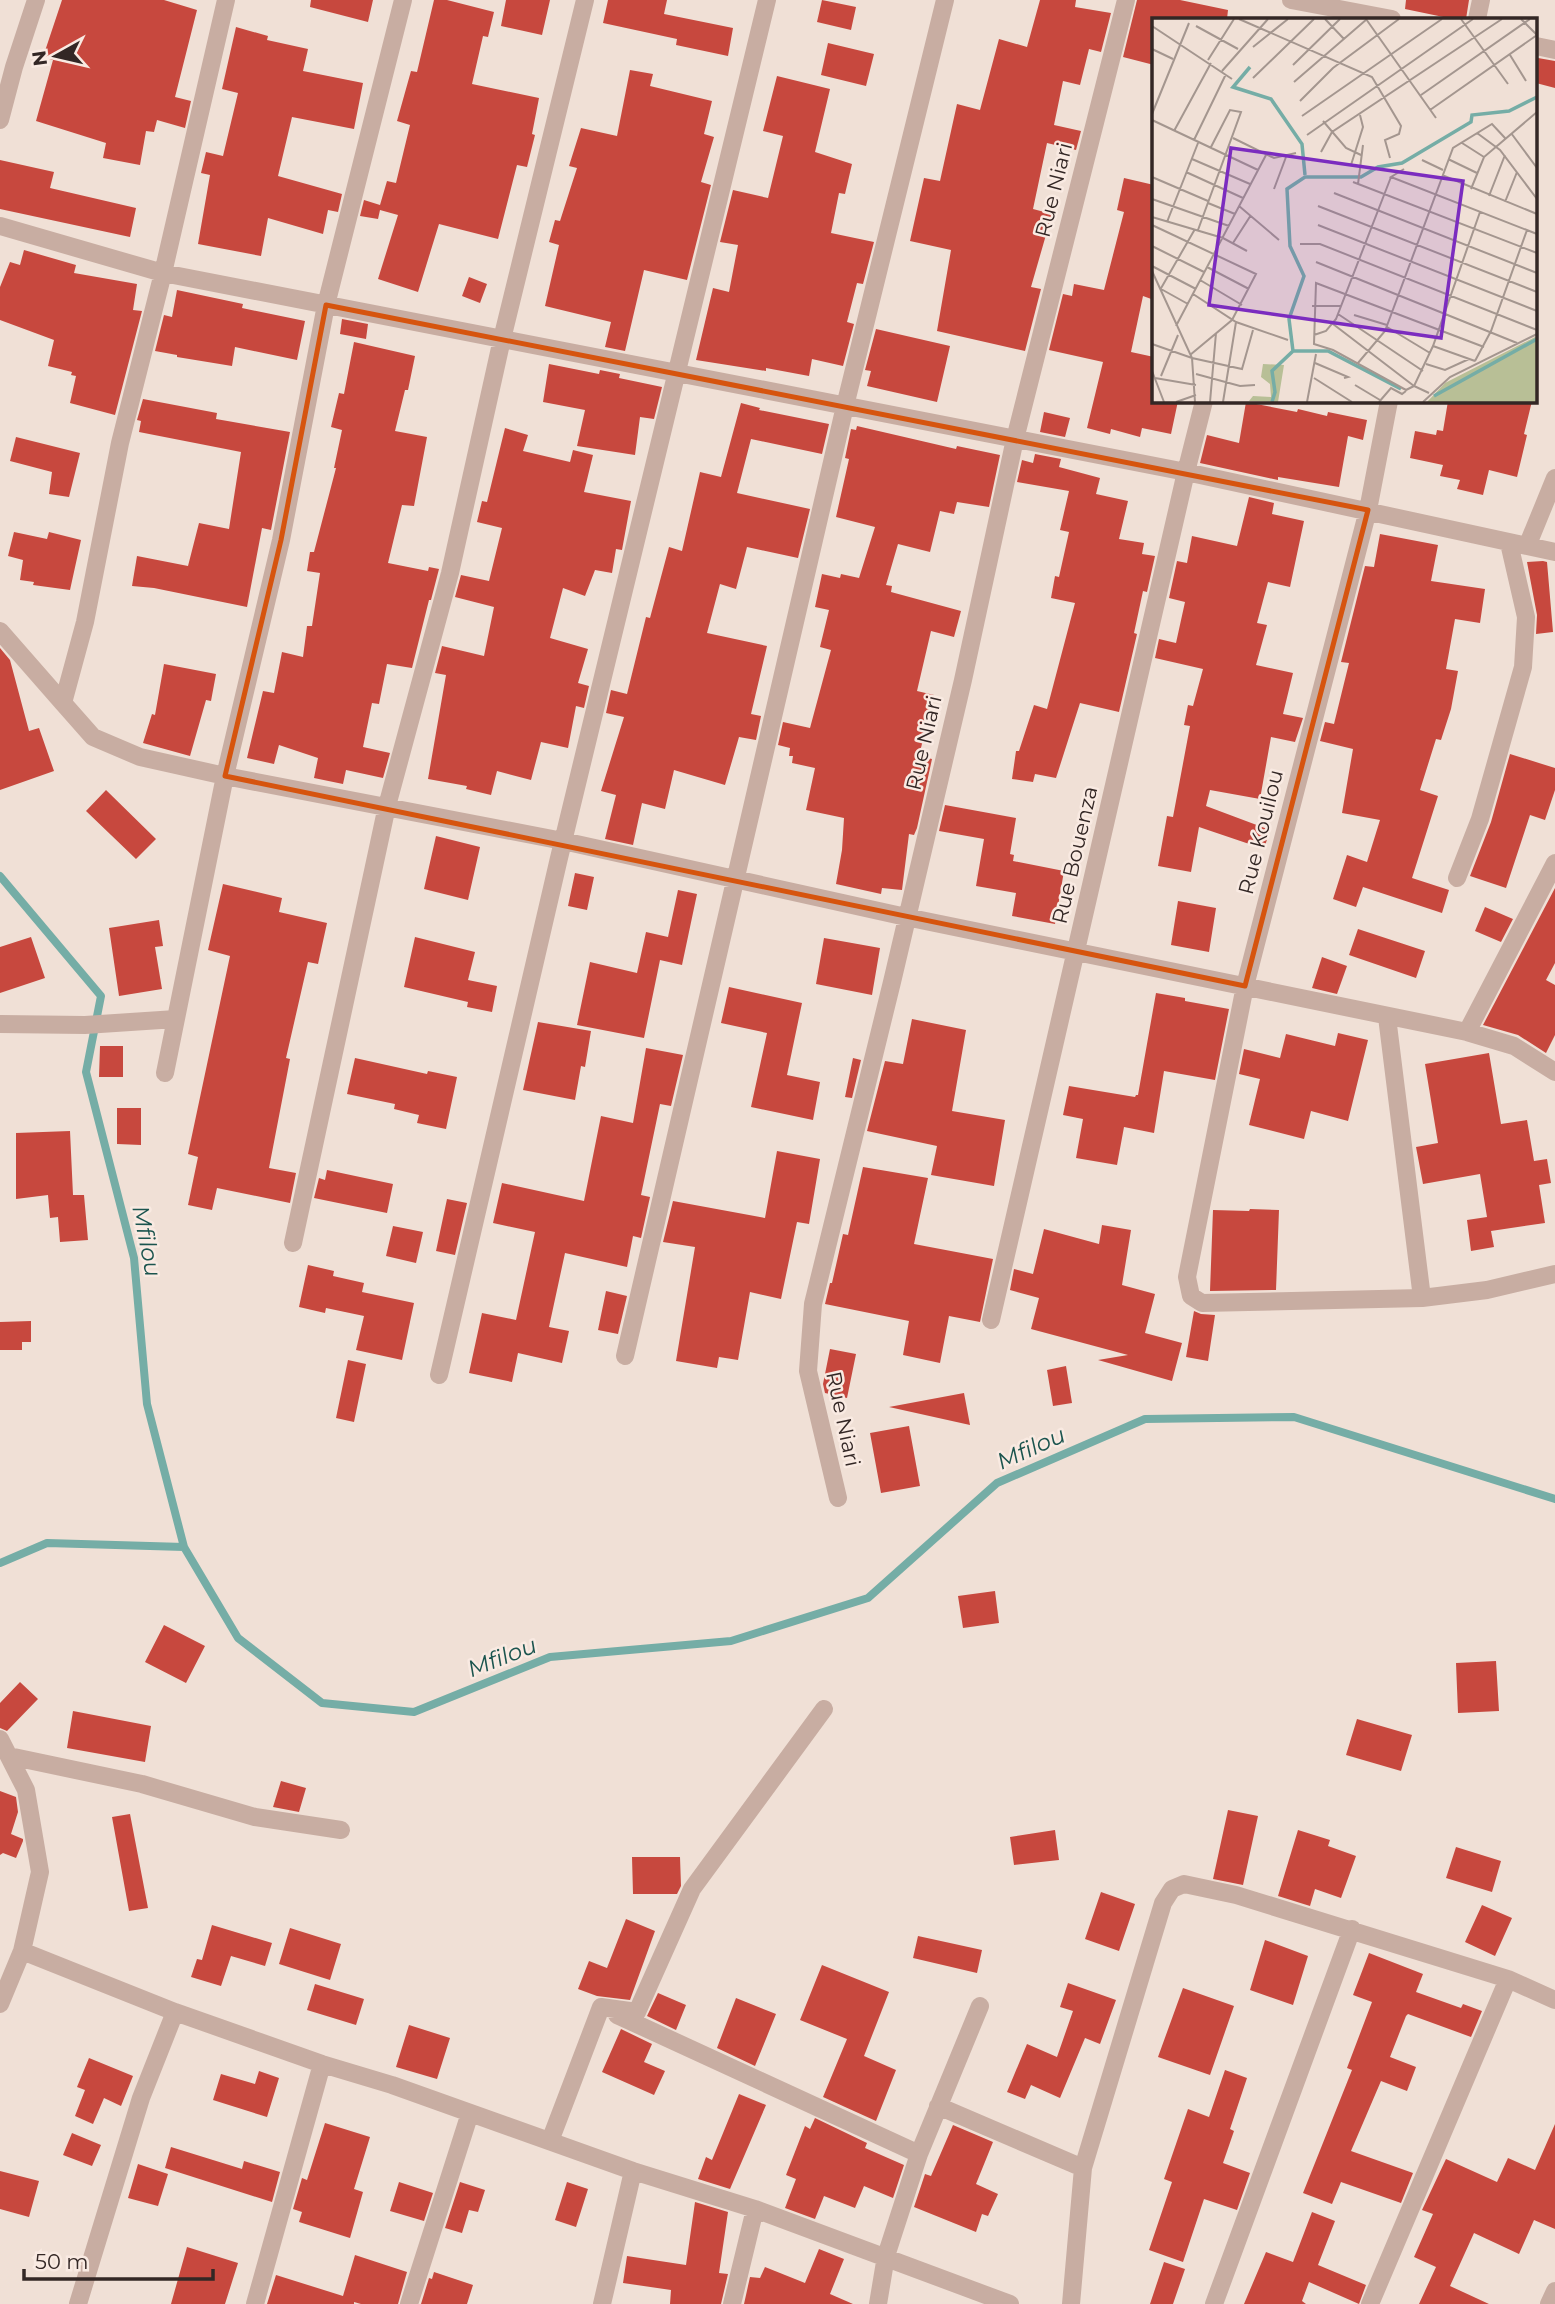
<svg xmlns="http://www.w3.org/2000/svg" width="1555" height="2304" font-family="Montserrat,sans-serif">
<rect width="100%" height="100%" fill="#f0e0d6"/>
<g fill="none" stroke-linecap="round" stroke-linejoin="round">
<path stroke="#75ada6" stroke-width="8" d="M0 876 101 996 86 1072 134 1258 147 1404 184 1547 238 1638 322 1703 414 1712 550 1657 731 1641 868 1598 997 1483 1145 1419 1294 1417 1555 1499
M0 1563 47 1543 184 1547"/>
</g>
<path fill="#c7483e" d="M62 0H164L197 10 175 97 191 101 185 128 157 120 154 132 146 131 140 165 103 158 106 143 36 121 53 60 43 57Z
M311 0H373L368 22 310 7Z
M434 0H447L494 12 488 37 483 36 472 84 539 98 532 134 535 135 527 167 517 165 498 239 439 224 418 292 378 279 398 215 380 210 378 219 360 216 364 200 380 205 387 181 396 183 410 125 397 121 411 71 417 72Z
M506 0H550L542 35 501 26Z
M608 0H667L664 14 733 28 728 56 676 45 677 39 603 23Z
M822 0 856 7 851 30 817 22Z
M1040 0H1076L1075 7 1111 13 1101 52 1089 49 1080 85 1063 81 1054 125 1081 131 1076 150 1047 143 1033 209 1052 214 1031 287 1041 289 1025 351 937 331 951 250 910 241 924 178 940 181 957 104 980 110 999 39 1027 47Z
M1137 0H1180L1228 10 1227 19H1154V65L1123 57Z
M1406 0H1469L1466 19H1453L1405 9Z
M236 27 268 36 267 40 308 49 303 71 363 83 354 129 292 117 278 176 342 194 338 212 328 210 323 234 268 218 261 256 198 244 210 175 201 173 206 152 223 156 238 93 222 89Z
M828 43 874 54 866 86 821 75Z
M1538 58 1555 61V88L1536 83Z
M630 70 653 74 650 86 712 101 704 134 714 137 701 182 711 185 687 280 644 270 625 351 605 347 611 322 545 306 559 245 549 242 555 220 560 221 577 168 569 166 581 128 617 136Z
M777 76 830 89 815 152 852 164 845 194 839 193 831 233 874 242 863 284 857 283 847 322 854 324 843 366 812 359 809 376 766 368V371L696 360 713 288 729 292 738 245 720 242 733 190 768 198 783 136 763 131Z
M0 160 54 172 50 188 136 208 130 237 0 209Z
M1124 178 1154 185V300L1143 296 1131 352 1154 357V401H1178L1171 434 1142 428 1140 437 1111 429 1110 434 1087 428 1103 362 1049 350 1063 294 1072 296 1074 284 1104 290 1124 212 1117 210Z
M24 250 76 265 74 273 137 284 133 310 142 311 115 415 70 403 76 376 71 375 72 372 48 366 54 340 0 320V287L10 262 20 265Z
M469 277 487 284 480 303 462 296Z
M177 290 243 304 242 308 305 321 297 360 235 347 232 366 177 357V355L155 351 164 315 172 317Z
M342 319 368 324 366 339 340 334Z
M876 329 950 346 937 402 867 386 871 371 865 370Z
M354 342 415 356 408 390H405L395 431 427 437 414 506 402 505 388 563 428 571 429 567 439 569 431 600H429L412 668 387 664 379 704 372 703 363 747 390 753 383 778 346 770 343 784 314 778 318 758 279 745 274 764 247 758 263 691 274 693 282 652 303 657 307 626H312L320 573 307 571 310 552H314L336 468H334L342 430 331 427 339 393 344 394Z
M549 364 599 374 600 370 620 374 619 378 662 387 654 419 640 417 635 455 577 446 585 410 543 402Z
M143 399 217 413 216 419 290 432 271 530 262 528 247 607 154 588 132 586 137 556 188 566 199 523 229 529 241 452 139 432 141 421 137 420Z
M1448 401H1479L1498 404 1499 401H1532L1524 434 1527 435 1517 477 1489 470 1483 495 1457 489 1460 480 1440 476 1443 465 1410 458 1415 431 1436 435 1437 430 1443 431Z
M1246 402 1297 412 1298 409 1327 416 1328 412 1367 420 1363 440 1348 436 1339 487 1278 477V480L1200 463 1207 435 1239 443Z
M741 403 760 408 759 410 829 424 822 454 751 439 737 493 810 509 798 558 747 547 736 589 720 584 707 633 767 646 751 714 761 716 756 740 739 737 725 785 674 770 665 809 642 803 633 845 605 839 616 795 601 791 624 717 606 713 611 690 627 694 646 617 650 618 669 547 682 551 700 472 721 477Z
M1044 412 1070 418 1065 437 1040 432Z
M857 426 956 449 957 446 1000 455 989 507 957 502 954 514 940 511 930 552 898 544 886 585 892 586 891 592 961 611 954 637 931 631 917 691 934 695 919 756 932 759 917 828 914 835 909 834 902 890 882 888 881 894 836 884 842 850 844 818 806 810 815 768 792 763 793 756H789L790 748 778 745 783 722 810 728 831 650 820 647 829 610 815 607 822 574 840 578 841 574 859 578 875 527 836 517 849 459 845 458 851 429 856 430Z
M505 428 528 435 523 451 570 462 573 450 593 455 584 492 631 501 622 550 616 549 612 573 595 570 585 596 563 588 550 638 588 649 578 683 589 686 584 708 576 706 568 748 541 742 531 780 497 771 491 795 466 789 467 786 428 779 446 675 435 673 442 646 484 656 494 607 455 597 461 575 489 581 502 528 477 522 482 501 487 502Z
M16 437 80 453 69 497 49 494 52 472 10 461Z
M1035 454 1061 459 1059 467 1100 478 1096 494 1128 501 1119 539 1144 543 1142 554 1155 556 1147 592 1143 591 1134 633 1137 634 1119 712 1080 703 1056 778 1035 774 1033 782 1012 779 1016 751H1019L1034 705 1047 709 1075 603 1051 598 1055 576 1059 577 1069 532 1060 530 1069 491 1017 482 1022 460 1033 463Z
M1249 497 1274 503 1272 514 1304 521 1290 587 1268 582 1257 623 1267 625 1256 665 1293 673 1283 714 1303 718 1295 742 1271 737 1260 799 1210 790 1206 806 1270 830 1264 849 1199 827 1191 872 1158 866 1167 816 1173 817 1190 726 1184 725 1188 705 1193 706 1203 669 1155 658 1159 639 1176 643 1185 602 1169 598 1177 561 1187 563 1192 536 1237 546Z
M14 532 47 539 49 532 81 540 70 590 33 585 34 582 20 580 23 560 8 556Z
M1380 534 1438 545 1431 581 1485 589 1480 623 1455 619 1446 669 1458 671 1451 709 1441 740 1436 739 1420 790 1438 796 1412 878 1449 890 1442 913 1363 887 1356 907 1333 899 1347 855 1367 862 1380 820 1342 813 1353 749 1320 741 1325 722 1334 724 1349 663 1341 662 1365 566 1374 567Z
M1543 561 1547 562 1553 632 1536 634 1537 615 1527 562Z
M0 648 10 660 29 731 39 728 54 771 0 790Z
M164 664 216 674 211 701 206 700 190 756 143 743 152 714 155 715Z
M1510 754 1555 768V790L1545 820 1530 815 1506 888 1470 876 1491 822Z
M106 790 156 839 136 859 86 811Z
M945 805 1016 818 1010 854 1014 855 1013 861 1064 871 1055 924 1012 916 1016 893 976 886 984 839 939 831Z
M436 836 480 847 468 900 424 889Z
M575 873 594 877 587 910 568 906Z
M223 884 282 898 279 912 327 923 318 964 308 962 286 1058 290 1059 269 1168 296 1173 290 1203 217 1188 212 1210 188 1205 198 1157 188 1154 230 956 208 950Z
M1555 888V963L1546 980 1555 985V1035L1546 1053 1518 1035 1483 1025Z
M678 890 697 894 682 965 660 960 644 1038 577 1025 590 962 637 973 646 932 668 937Z
M1178 901 1216 908 1209 952 1171 945Z
M1485 907 1513 919 1501 942 1475 931Z
M159 920 163 946 155 947 162 989 119 996 109 928Z
M1358 929 1425 951 1416 978 1349 955Z
M31 937 45 978 0 993V947Z
M415 937 475 952 468 980 497 986 492 1012 467 1007 468 1002 404 987Z
M824 938 880 948 872 995 816 984Z
M1322 957 1347 966 1337 994 1312 988Z
M729 987 802 1003 787 1075 820 1082 813 1120 751 1107 767 1033 721 1023Z
M1156 993 1185 998V1001L1229 1009 1215 1080 1164 1071 1154 1133 1124 1127 1117 1165 1076 1158 1083 1119 1063 1115 1069 1086 1135 1097 1136 1095H1138Z
M912 1019 966 1030 952 1111 1005 1120 994 1186 931 1175 937 1146 867 1131 885 1061 903 1064Z
M538 1022 591 1031 585 1067 581 1066 575 1100 523 1090Z
M1338 1033 1368 1040 1348 1121 1311 1111 1304 1139 1249 1125 1260 1079 1239 1074 1244 1049 1280 1058 1286 1034 1335 1046Z
M100 1046H123V1077H99Z
M646 1048 683 1055 671 1106 660 1104 641 1195 650 1197 641 1238 633 1236 627 1267 565 1253 549 1327 569 1331 562 1363 518 1353 512 1382 469 1373 482 1313 516 1320 535 1232 493 1223 502 1183 584 1201 601 1116 633 1123Z
M1489 1053 1501 1124 1527 1120 1534 1161 1547 1159 1551 1183 1539 1185 1545 1223 1491 1231 1494 1247 1471 1251 1467 1220 1487 1217 1480 1174 1423 1184 1416 1147 1438 1143 1425 1064Z
M355 1058 427 1074 428 1071 457 1077 446 1129 417 1123 419 1115 394 1109 395 1104 347 1094Z
M853 1058 861 1060 852 1098 845 1097Z
M117 1108H141V1145L117 1144Z
M70 1131 73 1195H84L88 1240 60 1242 58 1217 50 1218 48 1195 16 1199V1133Z
M777 1151 820 1159 809 1224 797 1222 781 1299 750 1292 738 1360 719 1357 717 1368 676 1361 695 1247 663 1242 673 1201 765 1218Z
M863 1167 928 1178 914 1244 993 1259 980 1322 949 1316 940 1363 903 1355 909 1321 825 1304 830 1283H832L843 1234 848 1235Z
M327 1170 393 1184 387 1213 314 1198 319 1178 325 1180Z
M447 1199 467 1203 455 1255 436 1251Z
M1250 1209 1279 1210 1276 1290 1210 1291 1213 1210 1249 1211Z
M1102 1225 1131 1230 1122 1285 1155 1294 1145 1333 1182 1343 1172 1381 1098 1360 1128 1355 1031 1329 1039 1298 1010 1290 1014 1269 1033 1274 1044 1229 1099 1244Z
M393 1226 423 1232 416 1263 386 1256Z
M308 1265 334 1271 333 1276 364 1283 362 1292 414 1303 402 1360 356 1350 364 1316 326 1308 325 1313 299 1307Z
M606 1291 627 1296 618 1334 598 1330Z
M1194 1311 1201 1314 1215 1315 1208 1361 1186 1357Z
M31 1321V1342H22V1350H0V1322Z
M830 1349 856 1354 847 1398 825 1393 823 1384Z
M348 1360 366 1364 354 1422 336 1418Z
M1066 1366 1072 1403 1053 1406 1047 1370Z
M964 1393 970 1425 889 1407Z
M909 1426 920 1486 881 1493 870 1433Z
M995 1591 999 1623 963 1628 958 1596Z
M164 1625 205 1646 186 1683 145 1662Z
M1496 1661 1499 1711 1458 1713 1456 1663Z
M20 1682 38 1699 7 1731 0 1728V1703Z
M73 1711 151 1726 145 1762 67 1748Z
M1357 1719 1412 1735 1401 1771 1346 1755Z
M281 1781 306 1788 299 1812 273 1807Z
M0 1791 16 1797 18 1812 11 1834 23 1839V1841L16 1858 3 1853 0 1855Z
M1228 1810 1258 1816 1243 1885 1213 1879Z
M130 1814 148 1908 129 1911 112 1817Z
M1055 1830 1059 1860 1014 1865 1010 1837Z
M1298 1830 1330 1840 1328 1846 1356 1856 1341 1898 1315 1889 1310 1906 1278 1896Z
M1456 1847 1501 1861 1492 1892 1446 1878Z
M632 1857H680L681 1886 677 1894H633Z
M1101 1892 1135 1904 1119 1951 1085 1939Z
M1482 1905 1512 1918 1495 1956 1465 1942Z
M626 1919 655 1931 630 2000 597 1996 578 1989 589 1961 607 1968Z
M212 1925 272 1943 265 1966 231 1956 221 1986 191 1977 197 1959 202 1960Z
M290 1928 341 1944 330 1980 279 1964Z
M918 1936 982 1950 977 1973 913 1958Z
M1265 1940 1308 1956 1293 2005 1250 1990Z
M1369 1953 1423 1974 1416 1992 1461 2008 1463 2004 1482 2011 1471 2037 1408 2014 1406 2016 1390 2057 1416 2067 1407 2091 1381 2081 1351 2151 1413 2173 1401 2203 1341 2182 1332 2204 1303 2193 1352 2070 1347 2068 1372 2002 1353 1995Z
M822 1965 889 1992 864 2056 896 2070 876 2121 823 2097 847 2039 800 2020Z
M1068 1983 1116 2000 1100 2044 1085 2038 1060 2098 1031 2085 1025 2099 1007 2092 1027 2044 1057 2057 1073 2011 1060 2007Z
M315 1984 364 1999 356 2025 307 2010Z
M1183 1988 1234 2006 1210 2075 1158 2057Z
M658 1993 686 2005 676 2030 647 2016Z
M736 1998 776 2014 755 2066 717 2048Z
M409 2025 450 2038 437 2079 396 2067Z
M621 2029 652 2044 644 2062 665 2071 654 2095 602 2072Z
M89 2058 133 2076 121 2106 104 2098 93 2124 75 2116 85 2090 77 2087Z
M1225 2070 1247 2078 1230 2129 1234 2131 1223 2163 1250 2173 1237 2210 1204 2199 1183 2262 1149 2250 1172 2182 1164 2179 1188 2109 1209 2117Z
M259 2071 279 2078 267 2117 213 2100 221 2074 255 2084Z
M739 2094 766 2105 730 2189 698 2179 706 2157 712 2160Z
M815 2118 867 2143 865 2148 904 2165 893 2198 864 2186 855 2208 824 2196 815 2219 785 2208 796 2179 786 2175 805 2126 810 2129Z
M325 2123 370 2137 354 2189 363 2192 350 2238 299 2222 302 2212 293 2209 302 2178 307 2180Z
M1555 2124V2229L1534 2220 1519 2254 1474 2233 1450 2286 1489 2304H1419L1436 2267 1414 2257 1433 2214 1422 2210 1446 2159 1497 2182 1508 2158 1535 2170Z
M953 2125 993 2142 976 2184 998 2194 988 2216 982 2214 976 2232 914 2207 925 2174 931 2176Z
M72 2133 101 2145 92 2166 63 2155Z
M171 2147 242 2169 244 2161 280 2172 272 2202 165 2168Z
M138 2164 168 2174 158 2206 128 2198Z
M0 2171 39 2181 29 2217 0 2209Z
M399 2182 433 2193 424 2221 390 2211Z
M460 2182 485 2190 478 2212 469 2210 462 2233 445 2228Z
M567 2182 588 2189 576 2227 555 2220Z
M695 2202 728 2212 719 2273 728 2274 721 2304H670L671 2290 623 2283 627 2256 686 2265Z
M1312 2212 1335 2221 1318 2265 1366 2285 1359 2304 1309 2282 1302 2301 1306 2304H1244L1266 2252 1293 2262Z
M187 2247 238 2263 225 2304H171Z
M819 2249 844 2259 830 2294 853 2304H744L750 2277 760 2278 765 2267 805 2283Z
M355 2255 407 2272 398 2304H361L354 2302V2304H267L276 2275 343 2296Z
M1164 2262 1185 2269 1173 2304H1150Z
M434 2272 473 2285 467 2304H421L429 2278 432 2279Z"/>
<g fill="none" stroke-linecap="round" stroke-linejoin="round">
<path stroke="#c8ada2" stroke-width="18" d="M1291 0 1392 19
M1477 19 1481 0
M1536 46 1555 50
M0 120 14 67 36 0
M0 226 163 273 1186 472 1555 552
M1389 401 1368 510 1245 986 1187 1277 1191 1296 1202 1303 1422 1298 1487 1290 1555 1274
M1528 544 1555 478
M0 631 63 703 85 622 120 443 163 273 226 0
M63 703 93 737 140 757 225 776 563 841 906 917 1467 1032 1514 1046 1555 1072
M1457 878 1480 819 1523 667 1526 617 1509 543
M1387 1017 1422 1298
M0 1024 85 1025 176 1019
M1467 1032 1555 863
M165 1073 225 776 281 540 326 305 403 0
M293 1243 387 806 450 573 502 339 585 0
M991 1320 1186 472 1204 401
M625 1356 845 406 945 0
M439 1375 559 858 767 0
M838 1498 808 1371 813 1304 892 982 963 680 1015 439 1126 0
M0 1739 26 1790 40 1872 22 1951 0 2004
M9 1756 142 1784 255 1817 341 1830
M22 1951 175 2012 322 2064 392 2085 633 2171 755 2209 1010 2304
M617 2015 919 2154
M938 2106 1083 2168
M550 2141 601 2007 637 2012 692 1889 824 1709
M78 2304 141 2098 175 2012
M255 2304 322 2064
M409 2304 470 2113
M602 2304 633 2171
M732 2304 755 2209
M878 2304 886 2256 919 2154 980 2006
M1071 2304 1083 2168 1163 1903 1172 1889 1184 1884 1236 1895 1508 1979 1555 2000
M1214 2304 1352 1929
M1370 2304 1508 1979
M1549 2304 1555 2291"/>
</g>
<path fill="none" stroke="#d6540e" stroke-width="5" stroke-linejoin="round" d="M326 305 1368 510 1245 986 225 776 281 540Z"/>
<g text-anchor="middle" stroke-width="5" stroke-linejoin="round" paint-order="stroke">
<g font-size="21" fill="#332725" stroke="#f9eae2">
<text transform="translate(1054 190) rotate(-76)" y="7">Rue Niari</text>
<text transform="translate(924 743) rotate(-77)" y="7">Rue Niari</text>
<text transform="translate(1261 832) rotate(-76)" y="7">Rue Kouilou</text>
<text transform="translate(1075 855) rotate(-77)" y="7">Rue Bouenza</text>
<text transform="translate(843 1419) rotate(78)" y="7">Rue Niari</text>
</g>
<g font-size="23" font-style="italic" fill="#1b544e" stroke="#f9eae2">
<text transform="translate(147 1241) rotate(79)" y="8">Mfilou</text>
<text transform="translate(1031 1448) rotate(-24)" y="8">Mfilou</text>
<text transform="translate(502 1657) rotate(-21)" y="8">Mfilou</text>
</g>
</g>
<g transform="translate(1152 18)">
<rect width="385" height="385" fill="#f0e0d6"/>
<path d="M385 318V384H275L293 365ZM111 346 132 347 126 384 97 383 101 378 119 379 118 366 109 359Z" fill="#b8bf96"/>
<path fill="none" stroke="#75ada6" stroke-width="3.5" d="M98 49 81 69 119 81 150 126 153 157M142 333H176L249 371M282 378 385 321M120 384 123 374 120 353 141 333 137 301 152 258 138 228 135 171 153 159H209L226 149 250 145 319 104 320 97 357 93 385 79"/>
<path fill="none" stroke="#a4968f" stroke-width="2" d="M87 1 220 59 249 108 247 116 233 122 238 140M173 1 192 21M214 1 284 100M309 1 356 66M369 1 385 17M0 8 80 61M44 8 86 31M101 29 136 1M0 31 21 41M358 37 374 63M56 42 82 1M141 47 188 1M70 53 116 1M101 60 162 1M142 64 215 1M269 77 378 1M148 83 181 50 247 1M278 92 385 17M0 96 37 5M150 98 290 1M0 102 106 152M171 103 194 130 209 137M22 113 59 45M325 115 348 132 385 181M359 115 385 150M155 117 321 1M81 120 122 140 144 135M42 122 74 56M310 125 332 139M169 134 180 114 350 1M40 141 98 166M296 141 325 155M270 142 291 152M199 147 211 109 208 97M252 151 239 159 385 216M34 154 91 180M290 157 385 196M0 159 56 183M201 164 385 235M206 166 211 127M122 171 134 139M319 171 332 139 385 94M182 175 385 255M337 178 353 137M0 181 77 208M353 184 365 154M56 185 83 196M87 188 127 222M166 188 385 274M0 199 71 220 95 233M15 204 46 125M0 207 104 256 80 302 38 337M166 207 385 293M46 212 89 94 78 92 59 129M81 225 99 197M148 226H168L385 312M0 228 52 254M164 244 365 325M0 248 44 271M55 249 97 271M0 253 40 340 43 384M48 262 90 287M9 271 36 286M8 272 43 211M41 276 84 304 136 322M160 288H189M186 296 271 353M202 297 235 307M181 306 262 368M24 308 114 137M235 309 278 335M162 317 174 313 184 301 239 159M0 326 40 340 90 351 101 312M281 328 323 343M323 343 339 313 375 212M163 345 196 359 192 360M206 345 233 313 301 130 340 106 353 120M274 346 293 352 317 341M0 353 12 384M44 356 88 368 103 367M9 358 26 317M3 360 44 367M162 360 200 384M203 367 228 382M262 368 254 372 181 332 162 326 164 265 332 329M277 375 262 368 281 328 328 194M24 384 44 377M58 384 64 315M71 384 84 304M155 384 164 336M227 384 239 370 250 376 254 373M271 384 298 359 385 316"/>
<path fill="#7b2cbf" fill-opacity="0.15" stroke="#7b2cbf" stroke-width="3.5" d="M79 130 311 163 289 320 57 287Z"/>
<rect width="385" height="385" fill="none" stroke="#332725" stroke-width="3.5"/>
</g>
<g transform="translate(56 56) rotate(262)" stroke="#f9eae2" stroke-width="5" paint-order="stroke">
<path d="M0-5L12 26L0 18L-12 26Z" fill="#332725"/>
<text y="-10" font-size="19" font-weight="bold" text-anchor="middle" fill="#332725">N</text>
</g>
<path d="M24 2269v10h189v-10" fill="none" stroke="#332725" stroke-width="3.5"/>
<text x="35" y="2269" font-size="21" fill="#332725" stroke="#f9eae2" stroke-width="5" paint-order="stroke">50 m</text>
</svg>
